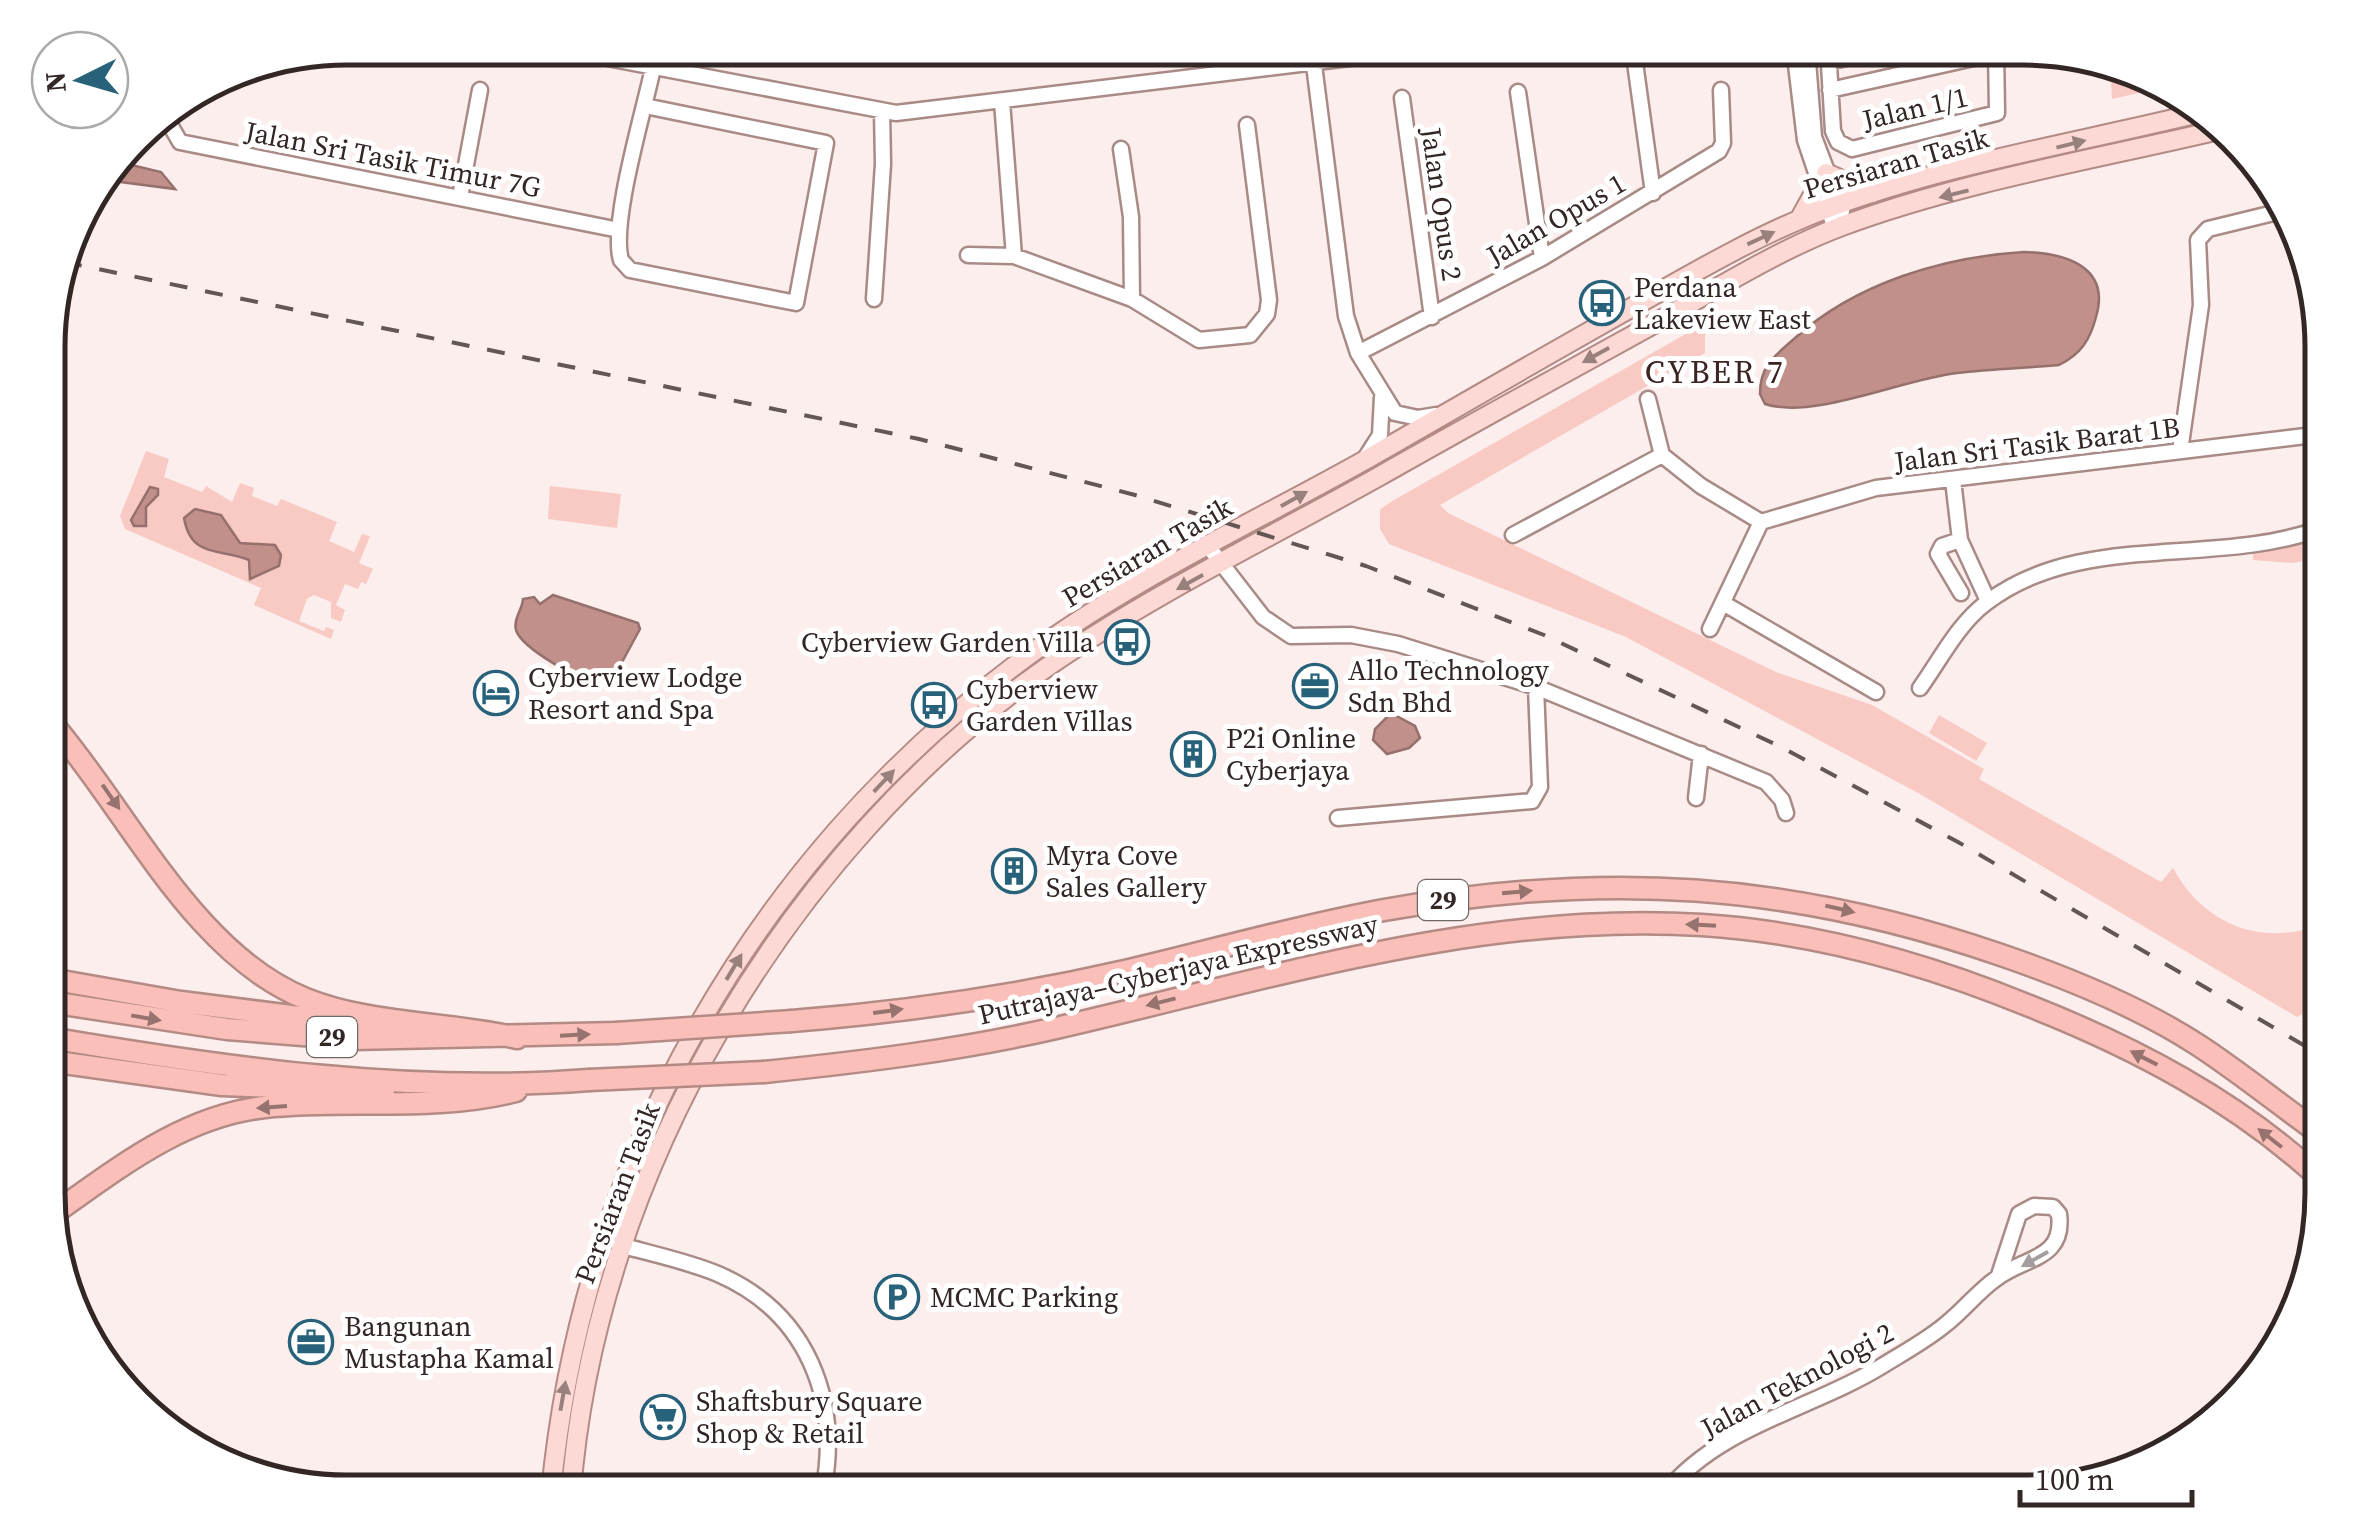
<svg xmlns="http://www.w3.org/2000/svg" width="2370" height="1540" font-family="'Source Serif 4',serif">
<rect width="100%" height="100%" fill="#fbeeec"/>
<path fill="#f9cac4" d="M2110 62 2119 63 2166 87 2112 99Z
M1705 323V353L1440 505 1448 513 1776 672 1872 705 1984 769 1979 779 2161 882 2173 868C2203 924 2262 948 2322 924V1004L2297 1017 1920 794 1626 637 1389 544 1380 529V509L1394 500Z
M146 451 169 459 164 477 202 492 206 486 232 502 240 483 254 488 252 496 277 506 281 499 337 522 329 541 354 552 362 534 370 536 359 563 373 569 366 584 361 582 358 589 345 584 336 605 345 610 341 622 331 618V602L314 595 307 599 299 621 324 631 326 627 334 630 331 639 254 605 261 588 125 529 120 516Z
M550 486 621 494 617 528 548 519Z
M2322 536V558L2292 563 2253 560V553Z
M1939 715 1987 743 1976 761 1929 733Z"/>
<path fill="#c1908a" stroke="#96706c" stroke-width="2.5" d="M119 162 161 172 175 189 105 180Z
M2024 252C2066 253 2111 267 2096 317 2090 340 2081 354 2059 365 2025 368 1991 369 1957 373 1903 379 1814 420 1765 404L1760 394C1760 365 1775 356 1795 338 1856 283 1943 257 2024 252Z
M150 487 158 489V495L146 507V526H134L131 520Z
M195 509 221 515 240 543 275 545 281 555 279 566 250 579 249 560C221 548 191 559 184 518Z
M553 595 638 623 640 629 615 675 604 686C585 684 522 649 516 630 513 619 523 608 523 599L534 597 540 604Z
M1391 713 1415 726 1420 738 1409 748 1387 754 1373 740 1375 729Z"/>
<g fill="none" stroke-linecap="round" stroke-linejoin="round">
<defs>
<path id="minor" d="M555 48 896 113 1432 48
M1633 48 1653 193
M1794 48 1805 140 1835 229
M1807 48 1814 137 1842 211
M1828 48 1833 131 1838 142 1852 149 1997 113 1996 48
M1828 62 1893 48
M1314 65 1346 316 1358 353 1395 413 1418 418 1436 415
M1830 90 1996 53
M1518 92 1542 258
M1402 98 1432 317
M1002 102 1014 256
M645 106 826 143 796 303 630 270 621 260C610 223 644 111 653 68
M172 108 169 123 180 142 619 230
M1121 149 1131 217 1132 299
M460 197 480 90
M968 255 1014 256 1132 299 1199 340 1250 335 1267 314 1269 300 1247 125
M874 299 883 164 882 111
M1358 353 1542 258 1719 151 1723 143 1721 90
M1648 399 1662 455 1701 486 1761 522
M2180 451 2201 305 2198 240 2208 229 2286 210
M1364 460 1380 435 1382 397
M1953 480 1960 540 1988 601
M1761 522 1876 488 2322 434
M1513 535 1662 455
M1960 540 1942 546 1938 554 1961 593
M1208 546 1263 617 1291 636 1351 635 1398 644 1536 687 1766 782 1782 800 1786 813
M1723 603 1876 692
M1710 629 1761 522
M1920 688C1940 660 1958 624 1986 603 2081 530 2215 568 2322 528
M1696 798 1701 754
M1338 818 1532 801 1540 787 1536 687
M620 1245C652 1254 687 1261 718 1274 808 1313 841 1400 823 1492
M1666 1492C1719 1426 1812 1409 1882 1366 1903 1353 1927 1340 1946 1324 1964 1310 1978 1291 1997 1278 2024 1257 2065 1260 2059 1214L2053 1207 2034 1206 2019 1214 1999 1275"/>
<path id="major" d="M1826 173 1873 193
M1799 220 1820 182
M551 1492C583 1161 752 863 1018 663 1125 582 1251 524 1367 459 1457 407 1547 355 1638 304 1698 270 1758 235 1823 210 1944 164 2077 143 2203 112
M571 1492C596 1172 787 849 1050 665 1153 594 1269 538 1378 477 1471 424 1565 373 1659 321 1718 288 1778 250 1842 226 1960 182 2096 159 2219 130"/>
<path id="highway" d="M50 721C127 809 193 954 306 999 371 1025 449 1022 517 1038
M50 979 181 1002 379 1027
M50 1002 227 1029 353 1039 616 1033
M792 1021C904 1012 1016 996 1125 971 1211 951 1297 926 1384 910 1603 871 1790 882 2001 955 2068 978 2138 1006 2198 1045 2241 1073 2281 1106 2322 1135
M50 1038C226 1068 410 1094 589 1080
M50 1061 222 1085 384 1091
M764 1072C862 1062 960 1050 1056 1028 1270 979 1479 911 1702 925 1813 932 1924 963 2027 1005 2134 1047 2237 1101 2322 1180
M50 1216C116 1170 182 1116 265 1107 349 1098 434 1112 516 1091"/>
</defs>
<use href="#minor" stroke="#a88a87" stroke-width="19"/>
<use href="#major" stroke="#b48a85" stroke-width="22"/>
<use href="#highway" stroke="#b48a85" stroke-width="25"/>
<use href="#minor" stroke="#fff" stroke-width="14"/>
<use href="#major" stroke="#fcd9d4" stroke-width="18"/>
<use href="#highway" stroke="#fabfb8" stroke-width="20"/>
<path stroke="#635756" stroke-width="4" stroke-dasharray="18 18" stroke-linecap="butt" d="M64 262 919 439 1135 495 1366 566 1544 635 1781 747 1958 842 2322 1056"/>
<defs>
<path id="highway-bridge" d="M616 1033 792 1021
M589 1080 764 1072"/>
</defs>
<use href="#highway-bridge" stroke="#b48a85" stroke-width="25" stroke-linecap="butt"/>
<use href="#highway-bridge" stroke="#fabfb8" stroke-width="20"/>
</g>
<defs><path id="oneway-solid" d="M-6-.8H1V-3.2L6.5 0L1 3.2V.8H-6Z" transform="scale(2.5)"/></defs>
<g fill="#98807d">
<use href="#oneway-solid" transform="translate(2071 144) rotate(-14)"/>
<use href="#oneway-solid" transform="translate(1954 194) rotate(166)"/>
<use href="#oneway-solid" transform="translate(1761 238) rotate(-25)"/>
<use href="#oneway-solid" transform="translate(1596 355) rotate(151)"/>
<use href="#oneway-solid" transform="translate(1294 499) rotate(-29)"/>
<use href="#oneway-solid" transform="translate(1190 582) rotate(151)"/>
<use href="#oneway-solid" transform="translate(884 781) rotate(-47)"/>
<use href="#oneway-solid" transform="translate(734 967) rotate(-59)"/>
<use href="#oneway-solid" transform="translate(563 1396) rotate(-80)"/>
</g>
<g fill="#96736f">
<use href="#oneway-solid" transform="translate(111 797) rotate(55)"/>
<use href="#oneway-solid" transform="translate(1517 892) rotate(-5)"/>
<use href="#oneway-solid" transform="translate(1840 909) rotate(13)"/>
<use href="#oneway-solid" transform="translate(1701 925) rotate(-177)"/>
<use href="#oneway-solid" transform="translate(1161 1002) rotate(166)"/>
<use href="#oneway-solid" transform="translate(888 1011) rotate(-8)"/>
<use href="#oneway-solid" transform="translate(146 1018) rotate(10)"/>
<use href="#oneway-solid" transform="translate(575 1035) rotate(-3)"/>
<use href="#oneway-solid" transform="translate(2144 1058) rotate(-153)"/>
<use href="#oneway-solid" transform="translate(272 1107) rotate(176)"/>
<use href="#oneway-solid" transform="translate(2270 1138) rotate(-142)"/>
</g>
<use fill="#a39e9d" href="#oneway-solid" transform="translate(2035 1259) rotate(151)"/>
<defs>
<symbol id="bus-ring" viewBox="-11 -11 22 22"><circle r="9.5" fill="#fff" stroke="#27627a" stroke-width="1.5"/><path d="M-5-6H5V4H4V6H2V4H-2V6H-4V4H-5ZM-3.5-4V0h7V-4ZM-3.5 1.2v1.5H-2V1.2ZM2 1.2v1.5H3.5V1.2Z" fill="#27627a"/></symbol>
<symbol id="office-ring" viewBox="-11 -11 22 22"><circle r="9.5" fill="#fff" stroke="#27627a" stroke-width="1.5"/><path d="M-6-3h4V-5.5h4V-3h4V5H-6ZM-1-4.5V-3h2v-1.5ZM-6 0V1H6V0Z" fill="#27627a"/></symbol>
<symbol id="hotel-ring" viewBox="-11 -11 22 22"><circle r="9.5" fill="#fff" stroke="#27627a" stroke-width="1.5"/><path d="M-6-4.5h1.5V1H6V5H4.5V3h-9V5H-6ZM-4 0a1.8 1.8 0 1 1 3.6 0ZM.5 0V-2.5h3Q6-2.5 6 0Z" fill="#27627a"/></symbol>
<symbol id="building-ring" viewBox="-11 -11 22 22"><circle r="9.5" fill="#fff" stroke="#27627a" stroke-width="1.5"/><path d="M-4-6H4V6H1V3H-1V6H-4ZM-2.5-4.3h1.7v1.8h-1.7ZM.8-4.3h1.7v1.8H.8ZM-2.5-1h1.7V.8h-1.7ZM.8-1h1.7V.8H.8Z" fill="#27627a"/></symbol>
<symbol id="parking-ring" viewBox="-11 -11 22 22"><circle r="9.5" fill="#fff" stroke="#27627a" stroke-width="1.5"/><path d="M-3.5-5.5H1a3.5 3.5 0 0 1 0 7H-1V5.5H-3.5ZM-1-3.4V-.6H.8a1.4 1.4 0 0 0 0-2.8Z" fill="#27627a"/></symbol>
<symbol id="supermarket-ring" viewBox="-11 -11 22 22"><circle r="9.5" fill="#fff" stroke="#27627a" stroke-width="1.5"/><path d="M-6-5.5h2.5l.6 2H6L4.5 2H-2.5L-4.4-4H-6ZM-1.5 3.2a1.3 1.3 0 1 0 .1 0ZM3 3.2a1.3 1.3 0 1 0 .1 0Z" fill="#27627a"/></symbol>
</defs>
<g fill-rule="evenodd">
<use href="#bus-ring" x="1577" y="278" width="50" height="50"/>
<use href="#bus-ring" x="1102" y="617" width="50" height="50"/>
<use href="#office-ring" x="1290" y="661" width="50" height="50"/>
<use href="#hotel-ring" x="471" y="668" width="50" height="50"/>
<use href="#bus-ring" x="909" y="680" width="50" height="50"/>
<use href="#building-ring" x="1168" y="729" width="50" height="50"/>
<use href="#building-ring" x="989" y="846" width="50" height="50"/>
<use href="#parking-ring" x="872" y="1272" width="50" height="50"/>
<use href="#office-ring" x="286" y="1317" width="50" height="50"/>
<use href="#supermarket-ring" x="638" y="1392" width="50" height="50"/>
</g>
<g text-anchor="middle" stroke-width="10" stroke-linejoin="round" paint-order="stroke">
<g fill="#fff" stroke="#706867" stroke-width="2.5">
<rect x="1418" y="880" width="50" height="40" rx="8"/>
<rect x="307" y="1017" width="50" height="40" rx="8"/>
</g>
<g font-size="25" font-weight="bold" fill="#332726">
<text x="1443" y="909">29</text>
<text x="332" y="1046">29</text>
</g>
<g font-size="28" fill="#332726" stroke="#fff">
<text transform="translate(1915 108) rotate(-13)" y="10">Jalan 1/1</text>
<text transform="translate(393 159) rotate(11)" y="10">Jalan Sri Tasik Timur 7G</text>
<text transform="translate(1896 163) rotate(-16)" y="10">Persiaran Tasik</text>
<text transform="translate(1442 204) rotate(82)" y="10">Jalan Opus 2</text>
<text transform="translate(1556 219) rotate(-30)" y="10">Jalan Opus 1</text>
<text transform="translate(2037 444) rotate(-7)" y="10">Jalan Sri Tasik Barat 1B</text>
<text transform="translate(1147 552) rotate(-30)" y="10">Persiaran Tasik</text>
<text transform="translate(1178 969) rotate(-13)" y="10">Putrajaya–Cyberjaya Expressway</text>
<text transform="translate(617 1193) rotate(-69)" y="10">Persiaran Tasik</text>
<text transform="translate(1797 1380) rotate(-28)" y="10">Jalan Teknologi 2</text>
</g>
<g font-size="28" fill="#332726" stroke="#fff" text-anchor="start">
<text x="1634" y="297">Perdana<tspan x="1634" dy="32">Lakeview East</tspan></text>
<text x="1094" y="652" text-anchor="end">Cyberview Garden Villa</text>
<text x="1348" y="680">Allo Technology<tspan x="1348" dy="32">Sdn Bhd</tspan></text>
<text x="528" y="687">Cyberview Lodge<tspan x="528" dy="32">Resort and Spa</tspan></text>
<text x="966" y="699">Cyberview<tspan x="966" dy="32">Garden Villas</tspan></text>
<text x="1226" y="748">P2i Online<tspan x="1226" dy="32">Cyberjaya</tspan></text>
<text x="1046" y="865">Myra Cove<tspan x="1046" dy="32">Sales Gallery</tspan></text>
<text x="930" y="1307">MCMC Parking</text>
<text x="344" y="1336">Bangunan<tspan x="344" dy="32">Mustapha Kamal</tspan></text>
<text x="696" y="1411">Shaftsbury Square<tspan x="696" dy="32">Shop &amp; Retail</tspan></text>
</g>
<g font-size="32" letter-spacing="2.5" fill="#3b2421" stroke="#fff">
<text x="1715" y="383">CYBER 7</text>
</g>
</g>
<path d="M0 0H2370V1540H0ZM347 65H2023A282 282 0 0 1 2305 347V1193A282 282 0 0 1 2023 1475H347A282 282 0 0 1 65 1193V347A282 282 0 0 1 347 65Z" fill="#fff" fill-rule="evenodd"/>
<path fill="none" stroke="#332726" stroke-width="5" d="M347 65H2023A282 282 0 0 1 2305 347V1193A282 282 0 0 1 2023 1475H347A282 282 0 0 1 65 1193V347A282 282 0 0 1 347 65Z"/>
<g transform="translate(80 80) rotate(265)"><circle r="48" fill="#ffffff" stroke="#ada9a8" stroke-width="2.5"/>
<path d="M0-8L18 38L0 25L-18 38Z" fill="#27627a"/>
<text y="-15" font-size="28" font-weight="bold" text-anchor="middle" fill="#332726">N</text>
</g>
<path d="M2020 1490v15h172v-15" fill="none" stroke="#332726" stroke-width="5"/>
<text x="2035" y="1490" font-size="30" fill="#332726" stroke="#ffffff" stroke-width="8" paint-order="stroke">100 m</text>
</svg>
